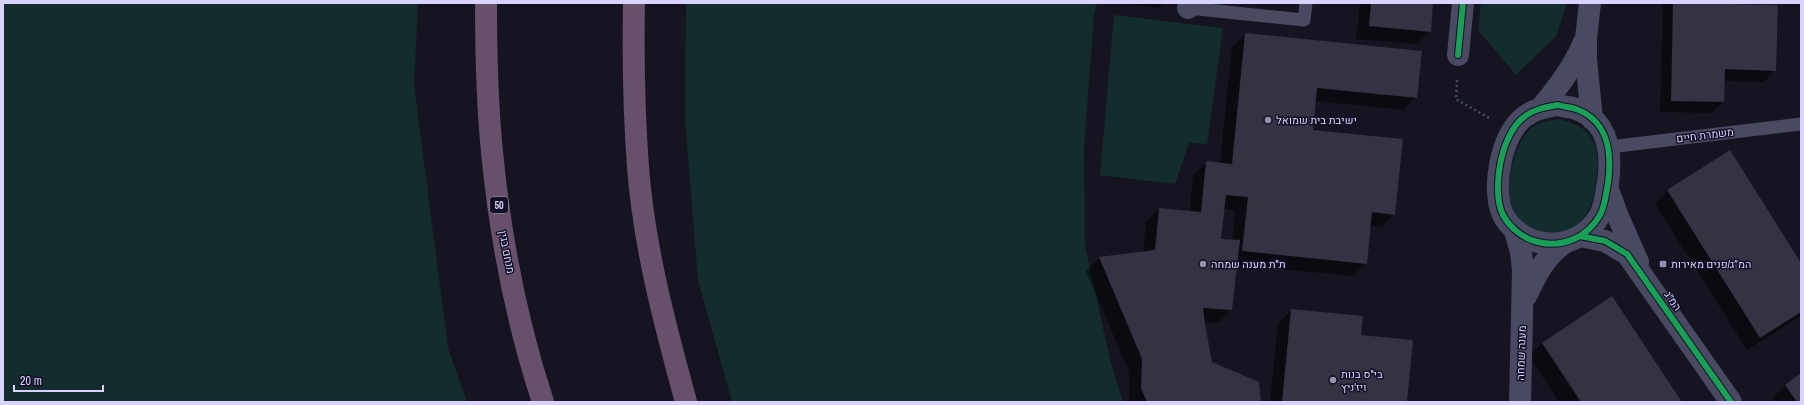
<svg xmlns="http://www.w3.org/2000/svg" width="1804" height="405" font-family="'Archivo Narrow',Heebo,sans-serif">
<rect width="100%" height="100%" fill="#161421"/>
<path fill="#132c2d" d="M3 3H418L414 85 448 348 467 402H3Z
M686 3H1097L1094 15 1084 148 1085 245 1110 360 1123 402H732L698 280 685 121Z
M1481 3H1567L1556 36 1516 75 1478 30Z
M1114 15 1223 28 1207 144 1189 143 1175 184 1100 175Z
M1558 119C1597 127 1601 149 1596 185 1590 218 1573 245 1536 230 1525 225 1516 221 1512 209 1505 187 1512 146 1530 129 1537 122 1548 121 1558 119Z"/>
<path fill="#0007" fill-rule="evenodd" d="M1119 3H1165L1159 8Z
M1258 3H1270L1269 4Z
M1360 3H1433L1430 31 1417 44 1356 39Z
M1663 3H1731L1775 70 1764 82 1724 81 1723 102 1712 113 1660 112Z
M1245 34 1416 97 1403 110 1315 101 1312 131 1394 214 1381 227 1370 226 1366 263 1353 276 1236 265 1231 310 1218 323 1204 322 1211 363 1260 402H1129V372L1086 271 1099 258 1143 253 1146 222 1159 209 1190 212 1193 175 1207 162 1220 164 1232 47ZM1223 209 1235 210 1232 241 1220 240Z
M1668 191 1801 265V316L1747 350 1655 204Z
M1611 297 1681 402H1559L1529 356 1542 343Z
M1291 310 1360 336 1406 402H1270L1278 324Z
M1801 374V402H1775L1772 398 1786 385Z"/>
<path fill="#343243" d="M1371 3H1433L1431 32 1369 26Z
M1673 3 1778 5 1776 71 1725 69 1724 102 1671 101Z
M1245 33 1422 51 1417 98 1317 88 1313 130 1403 139 1395 215 1372 212 1367 264 1242 251 1248 197 1226 195 1221 239 1240 240 1232 310 1203 308 1205 324 1212 362 1259 382 1261 402H1147L1141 388 1142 359 1099 257 1155 250 1159 208 1201 212 1206 161 1232 164Z
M1730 150 1801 263V312L1760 338 1667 190Z
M1612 296 1682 402H1581L1542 343Z
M1291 309 1363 316 1361 335 1413 340 1407 402H1282Z
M1801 373V402H1797L1785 385Z"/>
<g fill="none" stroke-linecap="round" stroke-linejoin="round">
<path stroke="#44505f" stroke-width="2.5" stroke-dasharray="2 3" stroke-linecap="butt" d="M1457 80 1456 99 1489 118"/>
<path stroke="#4a4962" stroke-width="13" d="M1188 8 1304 20 1306 3
M1609 147 1801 124"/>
<path stroke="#4a4962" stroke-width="22" d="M1188 8 1190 3
M1458 55 1463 3
M1515 231 1521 252 1523 271 1520 402
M1526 296C1537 274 1543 259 1564 243"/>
<path stroke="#4a4962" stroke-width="22" d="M1590 3 1586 38V59L1592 119
M1558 105C1564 107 1571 107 1576 109 1609 121 1612 153 1608 183 1606 193 1605 206 1600 215 1587 238 1562 248 1538 242 1524 239 1510 228 1503 215 1491 190 1501 134 1524 117 1534 109 1546 107 1558 105Z
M1541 108C1558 87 1573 68 1584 42
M1607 187 1619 219 1638 262
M1580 236 1605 241 1627 254 1731 402"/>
<path stroke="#67516a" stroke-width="22" d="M486 3C486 53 487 102 492 152 500 235 517 323 543 402
M634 3C633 57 634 113 638 167 644 247 665 325 686 402"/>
<defs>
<path id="cycleway" d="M1458 55 1463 3
M1558 105C1564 107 1571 107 1576 109 1609 121 1612 153 1608 183 1606 193 1605 206 1600 215 1587 238 1562 248 1538 242 1524 239 1510 228 1503 215 1491 190 1501 134 1524 117 1534 109 1546 107 1558 105Z
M1580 236 1605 241 1627 254 1731 402"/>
</defs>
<use href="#cycleway" stroke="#130f26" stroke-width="8"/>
<use href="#cycleway" stroke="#1a9f57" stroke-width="6"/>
</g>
<g fill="#9591b1" stroke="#130f26" stroke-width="1.5">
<circle cx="1268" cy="120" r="4"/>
<circle cx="1203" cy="264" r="4"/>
<rect x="1659" y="260" width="8" height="8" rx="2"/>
<circle cx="1333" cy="380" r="4"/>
</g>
<g text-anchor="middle" stroke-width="3" stroke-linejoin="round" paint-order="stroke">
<rect fill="#130f26" stroke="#9e99be" stroke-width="1" x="490" y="197" width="18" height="16" rx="3"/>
<g font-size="10" font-weight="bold" fill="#d9d4ff">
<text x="499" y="209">50</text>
</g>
<g font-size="11" fill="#d9d4ff" stroke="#130f26" text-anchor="start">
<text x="1276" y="124">ישיבת בית שמואל</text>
<text x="1211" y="268">ת"ת מענה שמחה</text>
<text x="1671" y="268">המ״ג/פנים מאירות</text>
<text x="1341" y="378">בי"ס בנות<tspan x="1341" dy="13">ויז'ניץ</tspan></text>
</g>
<g font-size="11" fill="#d9d4ff" stroke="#130f26">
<text transform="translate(1705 135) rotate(-7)" y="4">משמרת חיים</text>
<text transform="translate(507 252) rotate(79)" y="4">מנחם בגין</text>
<text transform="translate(1673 301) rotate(55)" y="4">המ"ג</text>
<text transform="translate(1521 353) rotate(-88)" y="4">מענה שמחה</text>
</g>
</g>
<rect width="1804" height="405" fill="none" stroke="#d9d4ff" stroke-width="8"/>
<path d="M14 385v6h89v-6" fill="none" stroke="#d9d4ff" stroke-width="2"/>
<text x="20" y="385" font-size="12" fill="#d9d4ff" stroke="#130f26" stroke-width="3" paint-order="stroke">20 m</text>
</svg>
